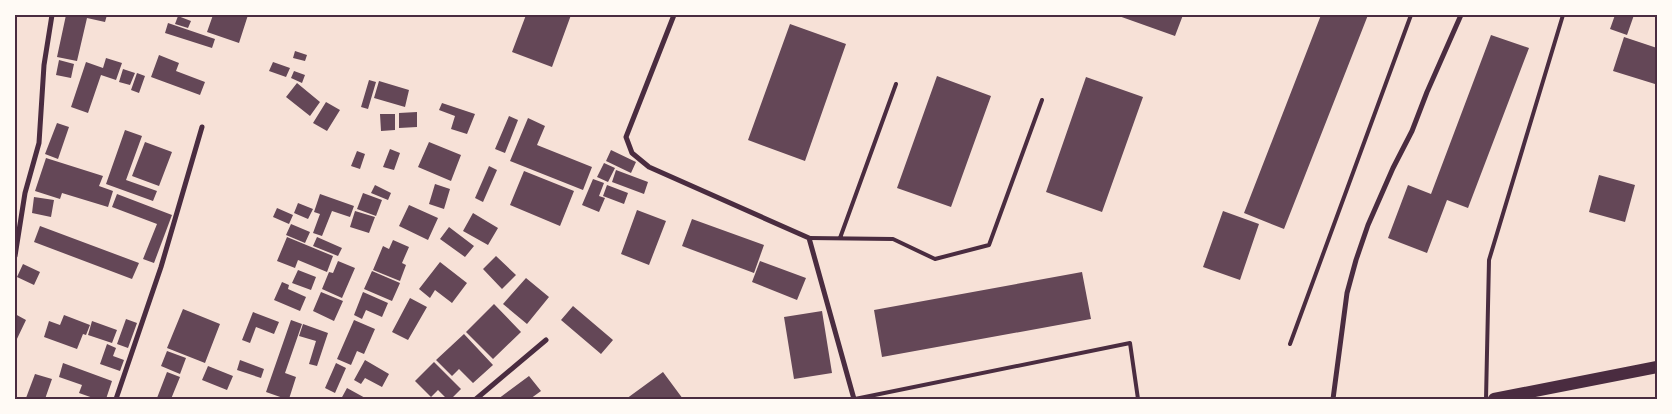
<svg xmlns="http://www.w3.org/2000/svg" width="1672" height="414" font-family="'DM Sans',sans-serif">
<rect width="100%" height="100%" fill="#f7e1d7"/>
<path fill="#644757" d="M66 15H107L105 22 87 18 77 61 57 57Z
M213 15H248L239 43 207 32Z
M526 15H571L552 67 512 52Z
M1116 15H1183L1175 36Z
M1321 15H1368L1284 229 1244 213Z
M1615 15H1634L1627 35 1610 29Z
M178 16 191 21 188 28 175 24Z
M168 23 215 39 212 48 165 33Z
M790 24 846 44 805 161 748 140Z
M1491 35 1529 48 1468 208 1447 200 1427 253 1388 238 1408 185 1431 194Z
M1624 37 1657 48V78L1655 84 1613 71Z
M295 51 307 55 305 61 293 58Z
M159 55 179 63 176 71 205 82 200 95 151 77Z
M106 58 122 63 116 80 101 75 88 113 71 107 86 62 103 68Z
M59 60 74 64 71 78 56 75Z
M273 62 290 68 286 77 269 71Z
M123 69 135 73 130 85 119 82Z
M294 71 305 75 302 83 291 78Z
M137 73 145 76 139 93 131 90Z
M937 76 991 96 951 207 897 188Z
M1086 77 1143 97 1102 212 1046 192Z
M369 80 376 82 368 109 361 107Z
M379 81 409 90 405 107 374 98Z
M297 83 320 102 310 116 286 97Z
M326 102 340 110 327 131 313 123Z
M442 103 475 114 467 134 451 129 455 116 439 110Z
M417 112V127L399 128V113Z
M380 114H395V130L381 131Z
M509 116 518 120 505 153 495 149Z
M528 118 545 126 537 145 592 167 583 190 510 161Z
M57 123 69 127 58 159 45 154Z
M125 130 142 136 126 180 157 191 153 201 106 184Z
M145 142 172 152 159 186 132 176Z
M429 142 461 155 451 181 418 167Z
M390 149 400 153 394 170 383 167Z
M611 150 636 162 631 173 606 161Z
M357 151 365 154 360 169 351 166Z
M46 158 103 176 99 186 113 191 108 207 62 193 60 199 35 191Z
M604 163 615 168 608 182 597 177Z
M489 166 497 170 483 202 475 198Z
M616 170 648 182 644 194 612 182Z
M524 171 574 191 560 226 510 205Z
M1599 175 1635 185 1625 222 1589 212Z
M593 179 604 183 599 196 605 198 599 212 582 205Z
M435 184 450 189 444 209 429 204Z
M375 185 391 193 388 200 371 193Z
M607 185 628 193 624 204 603 196Z
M363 193 382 200 376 216 357 209Z
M117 194 172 215 154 263 143 259 157 224 112 207Z
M320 194 354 206 350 217 332 211 322 236 313 233 320 214 314 212Z
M34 197 54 200 51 217 32 213Z
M298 203 313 209 308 219 294 213Z
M409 205 438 218 428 240 399 226Z
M277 208 293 215 289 224 273 217Z
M637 210 666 221 649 265 621 254Z
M355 211 375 217 369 233 350 227Z
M1223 211 1259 224 1240 280 1203 267Z
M473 213 498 228 488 245 463 231Z
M692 219 764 245 754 273 682 246Z
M291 224 310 232 305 243 286 235Z
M40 226 139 263 132 279 34 242Z
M449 227 474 246 465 257 440 239Z
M287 237 333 256 327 272 298 260 295 268 277 261Z
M317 237 342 248 338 256 313 246Z
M393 240 409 247 402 263 406 265 400 281 373 270 383 246 389 249Z
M496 256 516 275 502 289 483 269Z
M338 261 355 268 342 298 322 289 329 272 333 273Z
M760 261 806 278 797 300 752 282Z
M440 262 467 283 452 303 435 290 430 298 419 289Z
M23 264 40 272 34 285 17 277Z
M298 270 316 277 311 290 292 283Z
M372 271 400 283 392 301 364 289Z
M1082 272 1091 319 882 357 874 310Z
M526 278 549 297 527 324 503 304Z
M282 282 289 285 288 289 306 297 300 311 274 300Z
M321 292 343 301 334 321 313 311Z
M363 292 388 303 382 317 366 310 362 319 354 315Z
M410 298 427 307 408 340 392 332Z
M494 304 521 332 493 359 466 332Z
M573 306 613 340 601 354 561 320Z
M183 309 220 324 205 363 167 348Z
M822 311 832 373 794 379 784 317Z
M253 312 279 322 274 334 256 327 250 343 242 340Z
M15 314 26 320 15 343Z
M64 315 90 325 86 335 83 334 77 349 44 337 49 321 60 325Z
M126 319 137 323 128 348 117 344Z
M291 320 302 324 285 373 296 377 289 399H286L266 392Z
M354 320 375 329 364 354 357 351 351 365 337 359Z
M92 321 117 330 112 343 88 335Z
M303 324 328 333 317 366 309 364 316 341 299 336Z
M464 334 493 365 473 383 459 369 452 376 436 360Z
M107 344 116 348 113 356 124 360 120 371 100 364Z
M167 351 186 358 180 374 161 366Z
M240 360 264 369 261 378 237 370Z
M365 360 389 374 382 387 365 378 361 384 354 380Z
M434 362 461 389 451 399H447L438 390 431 397 415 381Z
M63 363 112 381 106 399H96L79 393 82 385 59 377Z
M336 363 346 368 335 393 325 388Z
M208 366 233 376 227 390 202 380Z
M167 372 180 377 171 399H160L157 398Z
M663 372 683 399H626Z
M35 374 52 379 45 399 26 398Z
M529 376 541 391 530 399H498Z
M347 388 367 399H341Z"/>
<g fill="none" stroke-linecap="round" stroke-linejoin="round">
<path stroke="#4a2c40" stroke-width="4" d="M809 238 893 239 935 259 989 245 1042 100
M840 238 896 84
M1290 344 1411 15
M855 399 1130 343 1138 399
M1486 399 1489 260 1563 15"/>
<path stroke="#4a2c40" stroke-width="5" d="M674 15 626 137 632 153 649 167 809 238 854 399
M15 256 25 193 39 143 44 65 52 15
M116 399 161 267 202 127
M476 399 546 340
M1333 399 1347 293 1356 260 1368 225 1393 168 1412 131 1427 92 1461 15"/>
<path stroke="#4a2c40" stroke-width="12" d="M1494 399 1657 367"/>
</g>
<rect width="1672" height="414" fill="none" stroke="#fffaf5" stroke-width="32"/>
<rect x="16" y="16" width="1640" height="382" fill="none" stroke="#4a2c40" stroke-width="2"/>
</svg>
